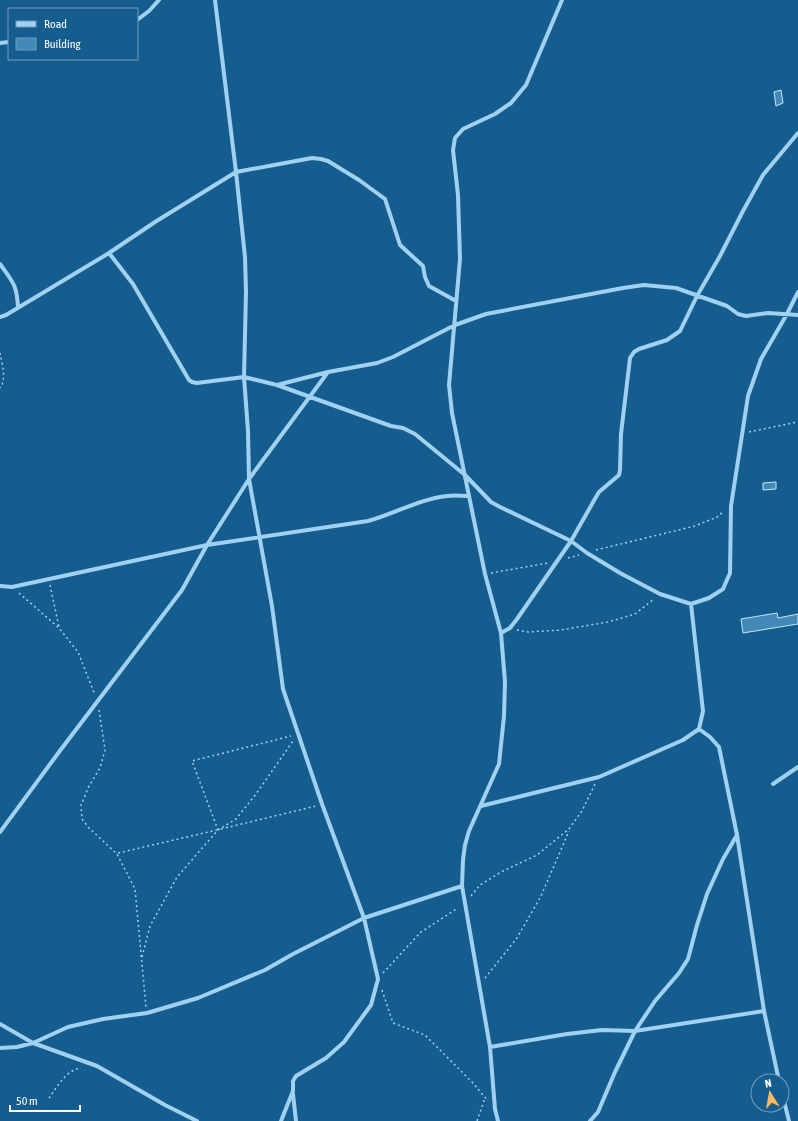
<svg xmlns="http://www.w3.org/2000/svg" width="798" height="1121" font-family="'Asap Condensed',sans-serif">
<rect width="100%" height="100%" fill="#155d8e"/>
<path fill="#4289b8" stroke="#c6e7fc" d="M781 90 783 103 776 106 774 92Z
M776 482V489L763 490V483Z
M777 613 778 618 798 614V624L743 633 741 619Z"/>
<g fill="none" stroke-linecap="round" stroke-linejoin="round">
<path stroke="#a0d1f0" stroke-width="1.5" stroke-dasharray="2 3" stroke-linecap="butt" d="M0 353C2 364 7 378 0 388
M749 432 798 422
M596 550 695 526 717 517 724 511
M568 558 579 555
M491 573 548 563
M50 585 59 627
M19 593 59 628 78 652 95 695
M517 630 528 632 561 630 608 622 635 614 654 599
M99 710 105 750 100 768 89 786 81 805 82 819 89 828 117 854 135 889 146 1007
M221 829 316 806
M218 830 236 819 256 794 293 741
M118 853 217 830
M471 896 480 885 501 872 537 855 569 829 582 811 595 784
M142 957 150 926 177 877 218 830 192 761 291 736
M383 973 421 932 458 908
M485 978 517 938 541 896 569 831
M382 990 393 1023 425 1035 472 1082 488 1101
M49 1098C57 1087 66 1070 81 1068
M477 1121 485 1098"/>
<path stroke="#a0d1f0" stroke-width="4" d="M215 0 236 172 245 257 246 292 244 377 248 431 249 479 272 606 283 689 322 804 364 918 378 979 371 1005 344 1042 326 1058 296 1076 293 1081V1091L281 1121
M137 20 149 11 159 0
M0 43 9 42
M109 253 133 284 189 380 192 382 197 383 244 377 277 385 391 426 403 428 415 434 465 475 491 502 500 507 571 541 587 553 620 573 660 594 691 604 709 598 723 589 730 573 731 506 748 396 761 359 787 314 798 292
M0 264C13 282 17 285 18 308
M0 317 6 315 109 253 155 222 236 172 312 158 321 159 328 161 359 180 385 199 400 245 423 266 425 277 429 286 456 301
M277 385 328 372 377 363 393 357 455 325 486 314 623 288 644 285 676 288 727 306 738 314 746 316 768 313 798 315
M0 586 12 587 207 545 368 521C394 514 419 499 447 496 454 495 462 496 469 496
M501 633 510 628 517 619 571 541 596 497 599 492 619 475 620 470 621 434 630 358 634 352 639 349 667 340 680 331 697 296 720 256 743 211 763 175 798 133
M699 729 710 737 719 747 737 835 764 1011 779 1081
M773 784 798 767
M481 806 599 777 683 740 699 729 703 711 691 604
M0 832 59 752 182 590 207 545 249 479 328 372
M0 1024 33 1043 97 1066 165 1105 197 1121
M490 1047 567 1034 602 1030 635 1031 764 1011
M0 1048 17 1047 33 1043 68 1027 103 1019 147 1013 198 998 265 970 293 954 364 918 462 886
M782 1093 789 1121
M293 1094 296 1121
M498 1121 495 1109 490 1047 462 886 463 860 465 845 469 831 499 764 504 716 505 682 501 633 485 574 452 413 449 385 460 259 458 195 453 150 455 138 463 129 495 114 511 103 526 85 562 0
M590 1121 598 1112 615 1072 635 1031 655 1001 679 973 688 959 697 925 707 894 723 859 737 835"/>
</g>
<rect x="8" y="8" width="130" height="52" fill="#155d8e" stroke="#739ebb"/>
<rect x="16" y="21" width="20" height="6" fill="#a0d1f0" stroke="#739ebb"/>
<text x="44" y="28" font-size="12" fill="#ffffff">Road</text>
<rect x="16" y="38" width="20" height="12" fill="#4289b8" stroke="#739ebb"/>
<text x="44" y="48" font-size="12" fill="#ffffff">Building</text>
<g transform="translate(770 1093) rotate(349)"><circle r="19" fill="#155d8e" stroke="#739ebb"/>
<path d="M0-3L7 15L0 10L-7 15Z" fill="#ffb85f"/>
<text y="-6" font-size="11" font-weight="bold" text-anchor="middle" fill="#ffffff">N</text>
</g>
<path d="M10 1105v6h70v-6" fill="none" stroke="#ffffff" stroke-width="2"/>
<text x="16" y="1105" font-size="12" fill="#ffffff" stroke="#155d8e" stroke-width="3" paint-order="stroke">50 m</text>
</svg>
